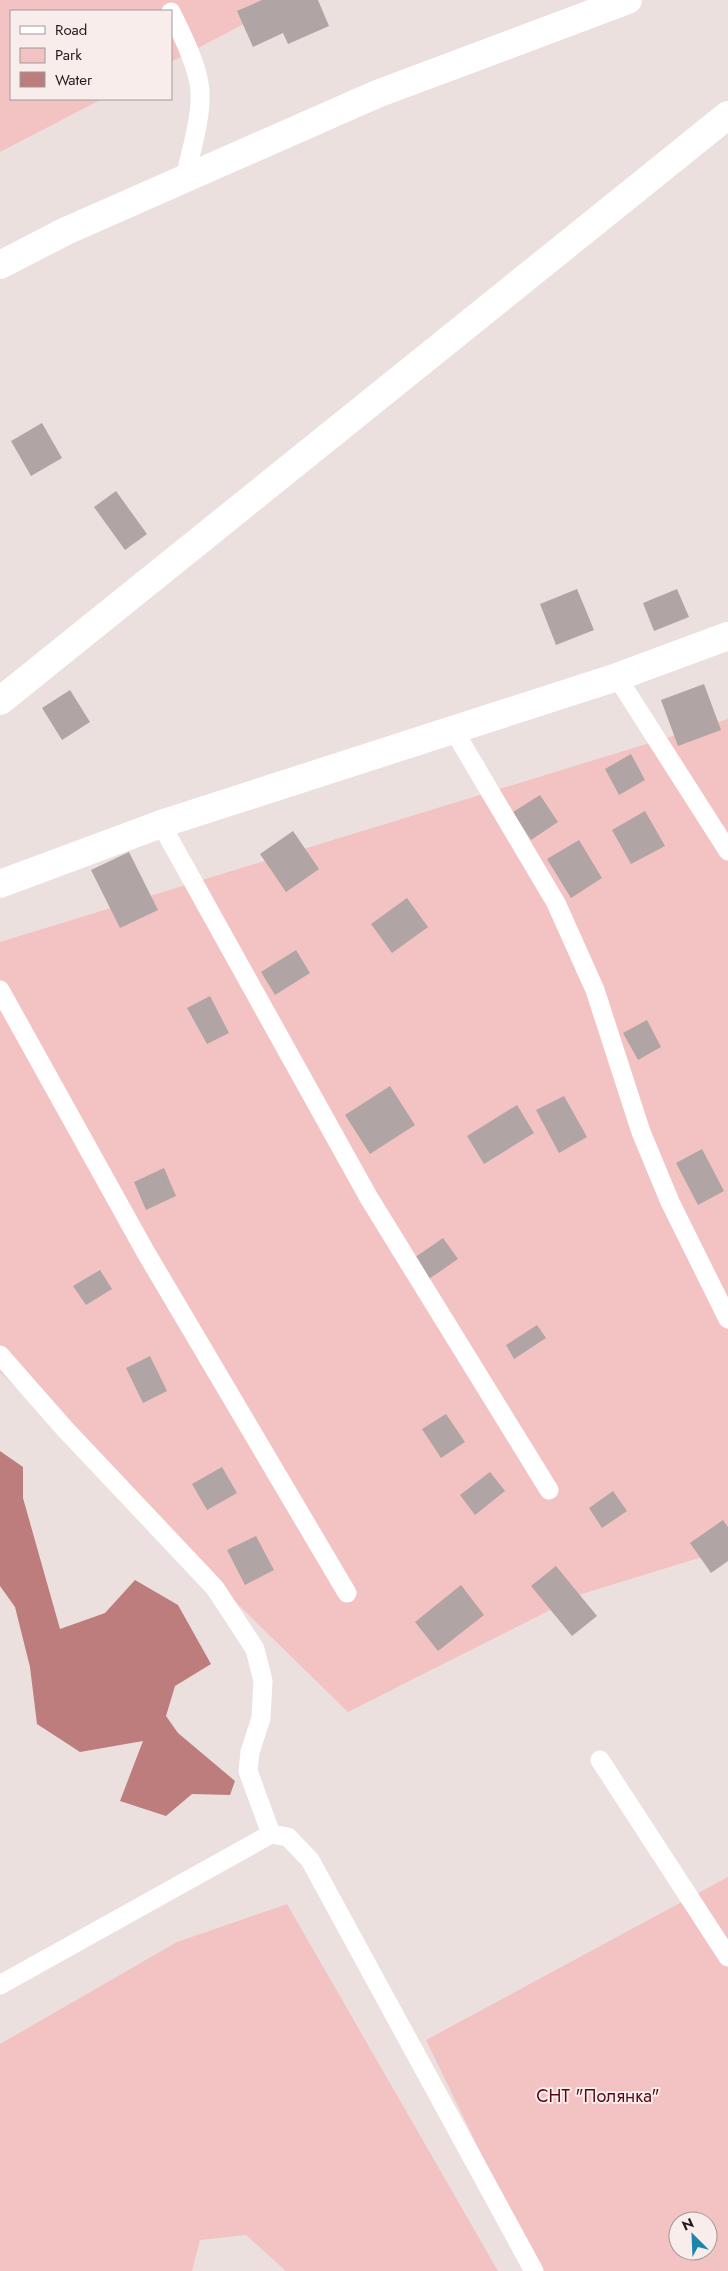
<svg xmlns="http://www.w3.org/2000/svg" width="728" height="2271" font-family="Jost,sans-serif">
<rect width="100%" height="100%" fill="#ece0df"/>
<path fill="#f2c3c2" fill-rule="evenodd" d="M0 0H290L171 62V11H11V99H102L0 152Z
M728 719V1549L582 1594 348 1712 0 1372V942Z
M728 1877V2271H538L426 2040ZM678 2221H708V2251H678Z
M287 1904 498 2271H286L246 2235 200 2240 192 2271H0V2044L177 1942Z"/>
<path fill="#bc7d7c" d="M0 1451 23 1467V1498L60 1629 105 1613 135 1580 178 1605 211 1664 175 1686 166 1716 178 1733 235 1781 230 1795 192 1794 166 1816 120 1801 143 1741 80 1752 37 1724 30 1667 15 1607 0 1586Z"/>
<path fill="#b0a5a4" d="M262 0H318L329 26 288 44 283 33 253 47 237 11Z
M42 423 62 458 31 476 11 441Z
M116 491 147 534 125 550 94 507Z
M577 589 594 630 556 645 540 604Z
M677 589 689 617 654 631 643 603Z
M704 684 721 730 678 746 661 700Z
M70 690 90 722 62 740 42 708Z
M631 754 645 780 619 795 605 769Z
M540 795 558 822 531 840 513 812Z
M645 811 665 846 631 864 612 830Z
M293 831 319 869 286 892 260 854Z
M579 840 602 878 571 898 547 859Z
M129 852 158 910 120 928 91 870Z
M407 898 428 927 392 953 371 924Z
M296 950 310 973 275 995 261 972Z
M210 996 229 1033 207 1044 187 1008Z
M647 1020 661 1047 638 1060 623 1033Z
M390 1086 415 1125 370 1154 345 1115Z
M564 1096 587 1137 559 1153 536 1110Z
M517 1105 534 1133 484 1164 467 1136Z
M702 1149 724 1191 698 1205 676 1163Z
M164 1168 176 1196 146 1210 134 1182Z
M443 1238 458 1259 429 1279 414 1258Z
M100 1270 112 1289 86 1305 73 1286Z
M537 1325 546 1338 514 1359 506 1345Z
M150 1356 167 1391 143 1403 126 1368Z
M446 1414 465 1442 441 1458 422 1429Z
M222 1467 237 1493 207 1510 192 1484Z
M490 1472 505 1491 475 1515 460 1495Z
M613 1491 627 1511 602 1528 589 1508Z
M723 1520 728 1527V1561L711 1573 690 1543Z
M256 1536 274 1570 245 1585 227 1550Z
M556 1566 597 1616 572 1636 531 1586Z
M461 1585 484 1615 438 1651 415 1622Z"/>
<g fill="none" stroke-linecap="round" stroke-linejoin="round">
<path stroke="#fff" stroke-width="19" d="M171 12C182 35 194 58 199 83 204 110 191 151 185 178
M617 677 728 851
M453 729 556 903 595 990 641 1132 670 1202 728 1319
M161 824 369 1198 549 1490
M0 990 145 1251 347 1593
M0 1355 65 1429 215 1588 255 1649 263 1681 261 1718 250 1752 248 1771 271 1834
M600 1760 728 1957
M0 1985 271 1834 288 1837 310 1860 534 2271"/>
<path stroke="#fff" stroke-width="28" d="M0 701 728 115
M0 884 161 824 617 677 728 636"/>
<path stroke="#fff" stroke-width="28" d="M0 265 66 231 377 94 628 0"/>
</g>
<g text-anchor="middle" stroke-width="4" stroke-linejoin="round" paint-order="stroke">
<g font-size="18" fill="#560713" stroke="#f9edec">
<text x="598" y="2102">СНТ "Полянка"</text>
</g>
</g>
<rect x="10" y="10" width="162" height="90" fill="#f9edec" stroke="#a29998"/>
<rect x="20" y="26" width="25" height="8" fill="#ffffff" stroke="#a29998"/>
<text x="55" y="35" font-size="15" fill="#1f1b1b">Road</text>
<rect x="20" y="48" width="25" height="15" fill="#f2c3c2" stroke="#a29998"/>
<text x="55" y="60" font-size="15" fill="#1f1b1b">Park</text>
<rect x="20" y="72" width="25" height="15" fill="#bc7d7c" stroke="#a29998"/>
<text x="55" y="85" font-size="15" fill="#1f1b1b">Water</text>
<g transform="translate(693 2236) rotate(336)"><circle r="24" fill="#f9edec" stroke="#a29998"/>
<path d="M0-4L9 19L0 12L-9 19Z" fill="#1b85ad"/>
<text y="-8" font-size="14" font-weight="bold" text-anchor="middle" fill="#1f1b1b">N</text>
</g>
</svg>
